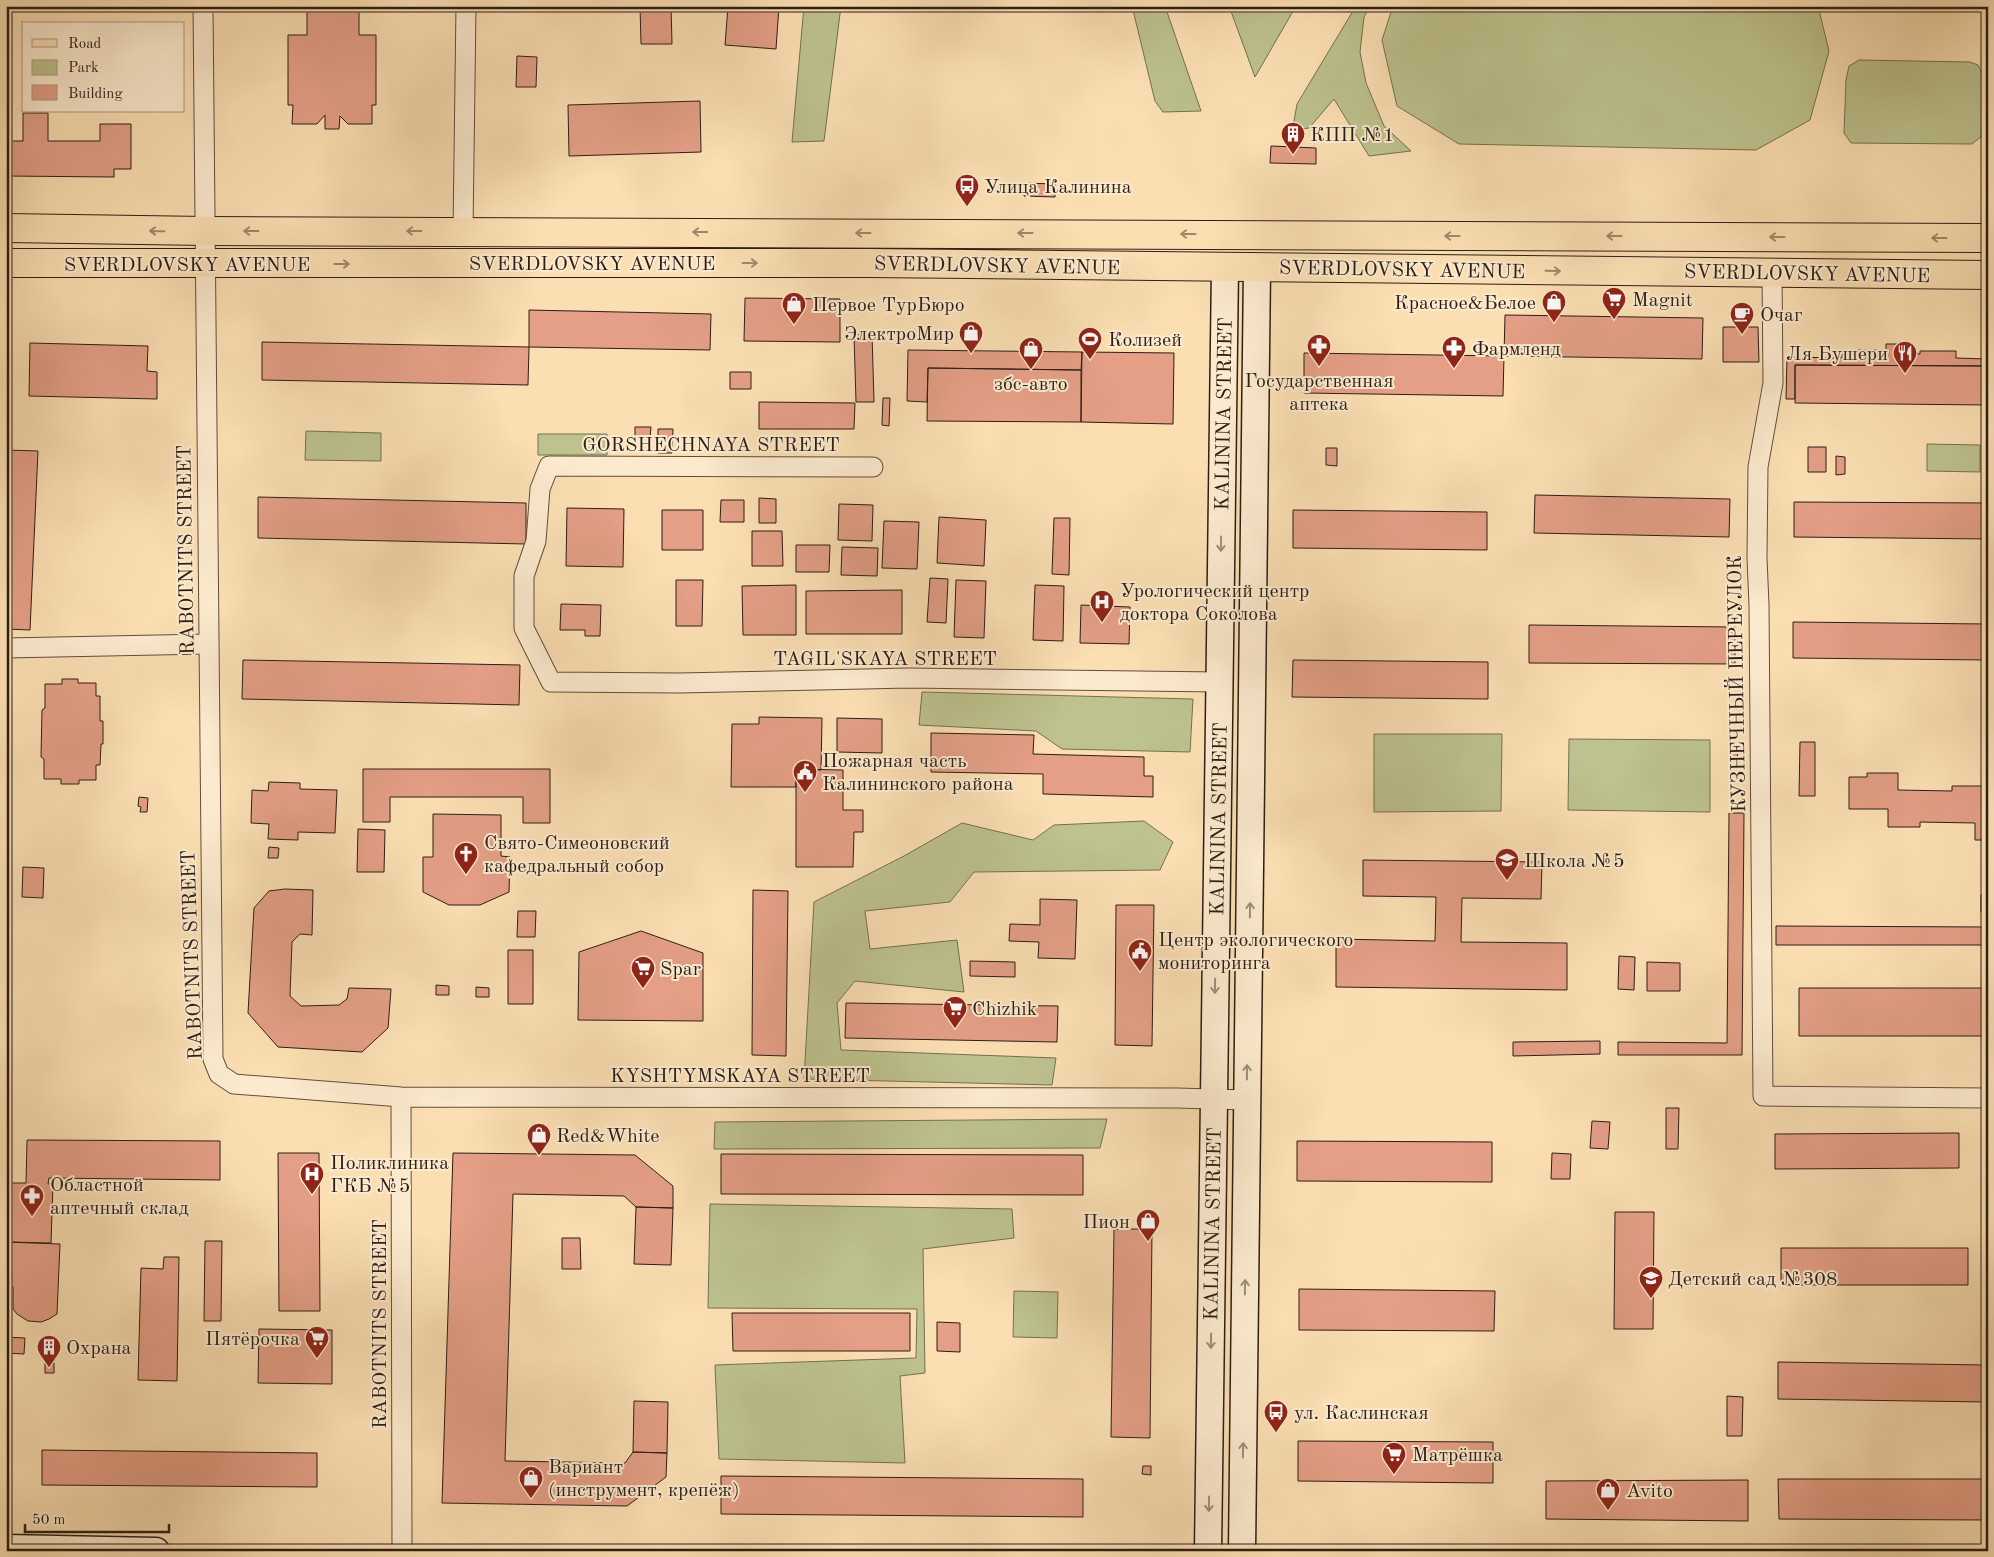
<svg xmlns="http://www.w3.org/2000/svg" width="1994" height="1557" font-family="'Old Standard TT',serif">
<rect width="100%" height="100%" fill="#fbdfb3"/>
<filter id="stains"><feTurbulence type="fractalNoise" baseFrequency=".004" numOctaves="4"/><feColorMatrix values="0 0 0 0 .2 0 0 0 0 .09 0 0 0 0 .02 0 0 0 .5 -.17"/></filter>
<radialGradient id="worn" r=".72"><stop offset=".6" stop-color="#630" stop-opacity="0"/><stop offset="1" stop-color="#630" stop-opacity=".3"/></radialGradient>
<path fill="#bdc28e" stroke="#747052" d="M804 6H841L824 141 792 142Z
M1132 6H1165L1201 111 1163 112 1155 101Z
M1229 6H1296L1255 77Z
M1356 6H1370L1364 17 1360 52 1366 83 1384 126 1411 151 1369 156 1334 99 1309 128 1302 129 1294 121 1297 104Z
M1393 6H1818L1829 51 1810 120 1756 150 1459 144 1397 106 1382 40Z
M1859 60 1970 62 1978 65 1984 77 1982 136 1972 144 1851 143 1844 133 1846 80 1849 66Z
M306 431 381 433V461L305 460Z
M538 434H607V455H538Z
M1927 444 1980 445V472L1927 471Z
M922 692 1193 699 1190 752 1062 749 1036 731 919 725Z
M1374 734H1502L1501 811 1374 812Z
M1569 739 1710 740V812L1568 810Z
M1144 821 1173 842 1160 870 974 872 950 902 865 911 870 949 957 940 964 992 855 981 837 1003 841 1050 1056 1058 1052 1085 804 1079 814 902 904 856 962 823 1033 840 1054 825Z
M1107 1119 1100 1148 714 1149 715 1122Z
M710 1204 1012 1209 1014 1238 923 1249 925 1373 900 1376 905 1463 719 1459 715 1365 916 1358 917 1309 708 1308Z
M1014 1291 1058 1292 1057 1338 1013 1337Z"/>
<path fill="#e49f86" stroke="#2c1e15" d="M307 6H359V35H376V105H372V124H348L340 116 339 129H325V115L317 124H292L293 105H288V35H307Z
M498 6H522V11L498 10Z
M640 6H671L672 44H641Z
M728 6H779L776 49 725 45Z
M517 56 537 57 536 87H516Z
M700 101 701 152 569 156 568 105Z
M23 113H48V141H100V124H131V169H114V177L6 176V141H23Z
M1271 146 1316 148V164L1270 163Z
M1024 183 1055 184V197L1024 196Z
M745 298 840 299V342L744 341Z
M529 310 711 314 710 350 529 347Z
M1505 315 1703 318 1702 359 1504 356Z
M1723 327H1758L1759 362H1723Z
M872 334 874 402H856L854 335Z
M262 342 529 347 528 385 262 380Z
M30 343 148 346 147 371 157 372V399L29 396Z
M1886 344H1912V353L1920 354V351H1956V358L1988 359V366L1795 365V399H1786L1787 357 1842 358V350H1878V354H1886Z
M908 350 1082 352 1081 370 928 368 927 402 907 401Z
M1082 352 1174 353 1173 424 1081 422Z
M1304 353 1504 356 1503 396 1304 393Z
M1795 365 1988 366V405L1795 403Z
M928 368 1081 370V422L927 421Z
M730 372H751V389H730Z
M883 398H890L889 426 882 425Z
M759 402 855 403 854 429H759Z
M635 427H651L650 438 635 437Z
M658 429H673L672 453H658Z
M1808 447H1826V472H1808Z
M1326 448H1337V466L1326 465Z
M6 450 38 451 30 630 6 629Z
M1836 456 1845 457V474L1836 475Z
M1535 495 1730 499 1729 537 1534 533Z
M258 497 526 503V544L258 538Z
M759 498 776 499V523H759Z
M721 500H744V522H720Z
M1794 502 1988 503V539L1794 537Z
M839 504 873 505 872 541 838 540Z
M567 508 624 509 623 567 566 566Z
M662 510H703V550H662Z
M1293 510 1487 512V550L1293 548Z
M939 517 986 520 984 566 937 563Z
M1054 518H1070L1069 575 1052 574Z
M884 521 919 522 917 569 882 568Z
M752 531H782L783 566H752Z
M796 545H830L829 572H796Z
M842 547 878 548 877 576 841 575Z
M930 578 948 579 946 623 927 622Z
M676 580H703L702 626H676Z
M956 580 986 581 984 638 954 637Z
M796 585V635H743L742 586Z
M1035 585 1064 586 1063 641 1033 640Z
M902 590V634H806V591Z
M561 604 601 605 600 636H585V630H560Z
M1081 605 1130 607 1129 644 1080 643Z
M1793 622 1988 624V660L1793 658Z
M1529 625 1735 627V664L1529 663Z
M243 660 520 665 519 705 242 699Z
M1293 660 1488 662V699L1292 697Z
M62 679H78V683H96V696H100V721H103V744H101L100 765H96V780H79V784H61V779H44V759L41 757 42 710 45 708V684H62Z
M759 717 822 718 821 770 796 769V787H731L732 724H759Z
M837 718 882 719V753L837 752Z
M931 733 1034 735 1033 754 1144 757V776H1153V797L1043 794V774L931 772Z
M1800 742H1815V796H1799Z
M1729 745H1738L1737 760H1729Z
M363 769H550V823H523V797H390V822H363Z
M796 769 843 770V810H863V832H854L853 867H796Z
M1867 773H1898V790L1952 791V786H1985L1984 803H1988V840H1975V823L1920 822V827H1888V809H1849V777H1867Z
M269 782 300 783V789L337 790 335 833 298 832V840L268 839 269 824 251 823 252 790 268 791Z
M139 797 148 798 147 812H140L141 807 138 806Z
M1729 813H1744L1742 1055H1618V1042L1727 1043Z
M433 814 501 815V856L510 857 509 892 480 905H449L423 892V857H433Z
M358 829 385 830 384 872H357Z
M269 847 279 848 278 858H268Z
M1363 860 1542 862 1541 899 1462 898 1461 942 1567 943V990L1336 987V939L1435 941 1436 897 1363 896Z
M23 867 44 868 43 898 22 897Z
M285 889 313 890 312 935 300 934 292 942 290 996 301 1006 339 1005 347 999 349 988 391 989 388 1028 362 1052 278 1047 248 1013 254 908 269 891Z
M753 890 788 891 786 1056 752 1055Z
M1981 895H1988V912H1981Z
M1040 899 1077 900 1075 959 1038 958 1039 942 1009 941 1010 924 1040 925Z
M1116 905H1154L1152 1046 1115 1045Z
M518 911H536L535 937H517Z
M1776 926 1988 927V945H1776Z
M641 931 703 953V1021L578 1020 579 952Z
M508 950H533V1004H508Z
M1619 956 1635 957 1634 990 1618 989Z
M970 961 1015 962V977L970 976Z
M1647 962 1680 963V991H1647Z
M436 985 449 986V995H436Z
M476 987 489 988V997H476Z
M1799 988H1988V1036H1799Z
M846 1003 1058 1006 1057 1042 845 1038Z
M1600 1041V1054L1513 1056V1042Z
M1666 1108H1679L1678 1149H1666Z
M1592 1121 1610 1122 1608 1149 1590 1148Z
M1959 1133V1168L1775 1169V1134Z
M27 1140 220 1141V1180L49 1178 48 1184H53L51 1243 9 1242 11 1183H26Z
M1297 1141 1492 1142V1182L1297 1181Z
M278 1153H319L320 1311H279Z
M453 1153 635 1155 673 1186V1208L636 1207 624 1196 513 1194 505 1461 625 1463 633 1452 667 1453 666 1477 627 1506 442 1503Z
M1552 1153 1571 1154 1570 1179H1551Z
M721 1154 1083 1155V1195L721 1194Z
M636 1207 673 1208 671 1265 634 1264Z
M1615 1212H1654L1653 1329H1614Z
M1114 1229H1152L1150 1438 1111 1437Z
M562 1238H580L581 1269H562Z
M205 1241H222L221 1321H204Z
M6 1242 60 1244 57 1314 49 1319 41 1322 28 1321 17 1314 13 1309V1287L6 1286Z
M1781 1248H1968V1285H1781Z
M164 1257H179L177 1381 138 1380 141 1268 163 1269Z
M1986 1266H1988V1284H1985Z
M1299 1289 1495 1291 1494 1331 1299 1330Z
M1984 1291H1988V1310L1984 1309Z
M732 1313H910V1351H733Z
M937 1322 960 1323V1352L937 1351Z
M259 1329 332 1330V1384L258 1383Z
M6 1337 25 1338 24 1354 6 1353Z
M1778 1362 1987 1365V1402L1778 1399Z
M45 1363H54V1373H45Z
M1727 1396 1743 1397 1742 1436H1727Z
M634 1401 668 1402 667 1453 633 1452Z
M1298 1441 1493 1442V1483L1298 1481Z
M42 1450 317 1453V1487L42 1485Z
M1143 1466H1151V1475L1142 1474Z
M721 1476 1083 1479V1517L721 1514Z
M1778 1479H1988V1520L1779 1519Z
M1748 1480V1521L1546 1519V1481Z"/>
<g fill="none" stroke-linecap="round" stroke-linejoin="round">
<defs>
<path id="minor" d="M203 6 213 1059 219 1074 234 1084 401 1097 1177 1098 1247 1100
M463 231 466 6
M1772 273 1773 383 1758 467 1757 558 1759 605 1763 1096 1988 1098
M873 467 549 466 540 489 536 541 524 576V628L551 682 679 683 909 678 1219 682
M6 648 208 644
M401 1097 402 1551"/>
<path id="secondary" d="M6 1548 156 1551
M1208 1551 1225 267
M1242 1551 1257 268"/>
<path id="primary" d="M6 228 206 231 1988 238
M6 263H869L1988 275"/>
</defs>
<use href="#minor" stroke="#604e3c" stroke-width="21"/>
<use href="#secondary" stroke="#2c1e15" stroke-width="29"/>
<use href="#primary" stroke="#2c1e15" stroke-width="30"/>
<use href="#minor" stroke="#fceace" stroke-width="19"/>
<use href="#secondary" stroke="#fceace" stroke-width="26"/>
<use href="#primary" stroke="#fbdfb3" stroke-width="28"/>
</g>
<defs><path id="oneway-shaft" d="M-6 0H5M1.5-3L5.5 0L1.5 3" fill="none" stroke-width="1.6" stroke-linecap="round" stroke-linejoin="round" transform="scale(1.25)"/></defs>
<g stroke="#9e886c">
<use href="#oneway-shaft" transform="translate(157 231) rotate(-179)"/>
<use href="#oneway-shaft" transform="translate(251 231) rotate(180)"/>
<use href="#oneway-shaft" transform="translate(414 231) rotate(180)"/>
<use href="#oneway-shaft" transform="translate(700 232) rotate(-180)"/>
<use href="#oneway-shaft" transform="translate(863 233) rotate(-180)"/>
<use href="#oneway-shaft" transform="translate(1025 233) rotate(-180)"/>
<use href="#oneway-shaft" transform="translate(1188 234) rotate(-180)"/>
<use href="#oneway-shaft" transform="translate(1452 236) rotate(-180)"/>
<use href="#oneway-shaft" transform="translate(1614 236) rotate(-180)"/>
<use href="#oneway-shaft" transform="translate(1777 237) rotate(-180)"/>
<use href="#oneway-shaft" transform="translate(1939 238) rotate(-180)"/>
<use href="#oneway-shaft" transform="translate(750 263)"/>
<use href="#oneway-shaft" transform="translate(342 264)"/>
<use href="#oneway-shaft" transform="translate(1553 271) rotate(1)"/>
</g>
<g stroke="#9e8e7b">
<use href="#oneway-shaft" transform="translate(1221 544) rotate(91)"/>
<use href="#oneway-shaft" transform="translate(1250 910) rotate(-89)"/>
<use href="#oneway-shaft" transform="translate(1215 986) rotate(91)"/>
<use href="#oneway-shaft" transform="translate(1247 1072) rotate(-89)"/>
<use href="#oneway-shaft" transform="translate(1245 1287) rotate(-89)"/>
<use href="#oneway-shaft" transform="translate(1211 1341) rotate(91)"/>
<use href="#oneway-shaft" transform="translate(1243 1450) rotate(-89)"/>
<use href="#oneway-shaft" transform="translate(1209 1504) rotate(91)"/>
</g>
<defs>
<symbol id="building-pin" viewBox="-11 -11 22 30"><path d="M0 17L-7.5 6A9.5 9.5 0 1 1 7.5 6Z" fill="#8f2418" stroke="#fceace"/><path d="M-4-6H4V6H1V3H-1V6H-4ZM-2.5-4.3h1.7v1.8h-1.7ZM.8-4.3h1.7v1.8H.8ZM-2.5-1h1.7V.8h-1.7ZM.8-1h1.7V.8H.8Z" fill="#fff"/></symbol>
<symbol id="bus-pin" viewBox="-11 -11 22 30"><path d="M0 17L-7.5 6A9.5 9.5 0 1 1 7.5 6Z" fill="#8f2418" stroke="#fceace"/><path d="M-5-6H5V4H4V6H2V4H-2V6H-4V4H-5ZM-3.5-4V0h7V-4ZM-3.5 1.2v1.5H-2V1.2ZM2 1.2v1.5H3.5V1.2Z" fill="#fff"/></symbol>
<symbol id="supermarket-pin" viewBox="-11 -11 22 30"><path d="M0 17L-7.5 6A9.5 9.5 0 1 1 7.5 6Z" fill="#8f2418" stroke="#fceace"/><path d="M-6-5.5h2.5l.6 2H6L4.5 2H-2.5L-4.4-4H-6ZM-1.5 3.2a1.3 1.3 0 1 0 .1 0ZM3 3.2a1.3 1.3 0 1 0 .1 0Z" fill="#fff"/></symbol>
<symbol id="shop-pin" viewBox="-11 -11 22 30"><path d="M0 17L-7.5 6A9.5 9.5 0 1 1 7.5 6Z" fill="#8f2418" stroke="#fceace"/><path d="M-5-2.5h2.3a2.7 3.5 0 0 1 5.4 0H5L5.5 6h-11ZM-1.5-2.5h3a1.5 2.3 0 0 0-3 0Z" fill="#fff"/></symbol>
<symbol id="cafe-pin" viewBox="-11 -11 22 30"><path d="M0 17L-7.5 6A9.5 9.5 0 1 1 7.5 6Z" fill="#8f2418" stroke="#fceace"/><path d="M-5.5-4.5H6V0H3Q3 3.5 0 3.5H-2.5Q-5.5 3.5-5.5 0ZM3-3.2v2h1.7v-2ZM-6 4.5H4V6H-6Z" fill="#fff"/></symbol>
<symbol id="stadium-pin" viewBox="-11 -11 22 30"><path d="M0 17L-7.5 6A9.5 9.5 0 1 1 7.5 6Z" fill="#8f2418" stroke="#fceace"/><path d="M0-5a6.5 5 0 1 0 0 10a6.5 5 0 1 0 0-10ZM-3.5-1.8h7v3.6h-7Z" fill="#fff"/></symbol>
<symbol id="pharmacy-pin" viewBox="-11 -11 22 30"><path d="M0 17L-7.5 6A9.5 9.5 0 1 1 7.5 6Z" fill="#8f2418" stroke="#fceace"/><path d="M-2-6h4v4h4v4h-4v4h-4v-4h-4v-4h4Z" fill="#fff"/></symbol>
<symbol id="restaurant-pin" viewBox="-11 -11 22 30"><path d="M0 17L-7.5 6A9.5 9.5 0 1 1 7.5 6Z" fill="#8f2418" stroke="#fceace"/><path d="M-5-6h1v4h1v-4h1v4h1v-4h1v5L-1.5 .5V6h-2V.5L-5-1ZM5-6V6H3V1.5H1.5Q1.5-4 5-6Z" fill="#fff"/></symbol>
<symbol id="hospital-pin" viewBox="-11 -11 22 30"><path d="M0 17L-7.5 6A9.5 9.5 0 1 1 7.5 6Z" fill="#8f2418" stroke="#fceace"/><path d="M-5-5h3v3.5h4V-5h3V5h-3V1.5h-4V5h-3Z" fill="#fff"/></symbol>
<symbol id="civic-pin" viewBox="-11 -11 22 30"><path d="M0 17L-7.5 6A9.5 9.5 0 1 1 7.5 6Z" fill="#8f2418" stroke="#fceace"/><path d="M-.6-6.5H3V-4.5H.6V-3L4-1V1h2V6H-6V1h2V-1L-.6-3ZM-1.2 2.5V6h2.4V2.5Z" fill="#fff"/></symbol>
<symbol id="church-pin" viewBox="-11 -11 22 30"><path d="M0 17L-7.5 6A9.5 9.5 0 1 1 7.5 6Z" fill="#8f2418" stroke="#fceace"/><path d="M-1.2-6h2.4v3.5h3.3v2.4h-3.3V6h-2.4V-.1h-3.3v-2.4h3.3Z" fill="#fff"/></symbol>
<symbol id="school-pin" viewBox="-11 -11 22 30"><path d="M0 17L-7.5 6A9.5 9.5 0 1 1 7.5 6Z" fill="#8f2418" stroke="#fceace"/><path d="M0-5L7-2L0 1L-7-2ZM-4 1L0 2.5L4 1V4Q0 6-4 4Z" fill="#fff"/></symbol>
</defs>
<g fill-rule="evenodd">
<use href="#building-pin" x="1279" y="120" width="28" height="38"/>
<use href="#bus-pin" x="953" y="172" width="28" height="38"/>
<use href="#supermarket-pin" x="1600" y="285" width="28" height="38"/>
<use href="#shop-pin" x="1540" y="288" width="28" height="38"/>
<use href="#shop-pin" x="780" y="290" width="28" height="38"/>
<use href="#cafe-pin" x="1728" y="300" width="28" height="38"/>
<use href="#shop-pin" x="957" y="319" width="28" height="38"/>
<use href="#stadium-pin" x="1076" y="325" width="28" height="38"/>
<use href="#pharmacy-pin" x="1305" y="332" width="28" height="38"/>
<use href="#pharmacy-pin" x="1440" y="334" width="28" height="38"/>
<use href="#shop-pin" x="1017" y="335" width="28" height="38"/>
<use href="#restaurant-pin" x="1891" y="339" width="28" height="38"/>
<use href="#hospital-pin" x="1088" y="588" width="28" height="38"/>
<use href="#civic-pin" x="791" y="758" width="28" height="38"/>
<use href="#church-pin" x="452" y="840" width="28" height="38"/>
<use href="#school-pin" x="1493" y="846" width="28" height="38"/>
<use href="#civic-pin" x="1126" y="937" width="28" height="38"/>
<use href="#supermarket-pin" x="629" y="954" width="28" height="38"/>
<use href="#supermarket-pin" x="941" y="994" width="28" height="38"/>
<use href="#shop-pin" x="525" y="1121" width="28" height="38"/>
<use href="#hospital-pin" x="298" y="1160" width="28" height="38"/>
<use href="#pharmacy-pin" x="18" y="1182" width="28" height="38"/>
<use href="#shop-pin" x="1134" y="1207" width="28" height="38"/>
<use href="#school-pin" x="1637" y="1264" width="28" height="38"/>
<use href="#supermarket-pin" x="303" y="1324" width="28" height="38"/>
<use href="#building-pin" x="35" y="1333" width="28" height="38"/>
<use href="#bus-pin" x="1262" y="1398" width="28" height="38"/>
<use href="#supermarket-pin" x="1380" y="1440" width="28" height="38"/>
<use href="#shop-pin" x="517" y="1464" width="28" height="38"/>
<use href="#shop-pin" x="1594" y="1476" width="28" height="38"/>
</g>
<g text-anchor="middle" stroke-width="4" stroke-linejoin="round" paint-order="stroke">
<g font-size="20" fill="#2c1e15" stroke="#fceace" text-anchor="start">
<text x="1310" y="141">КПП №1</text>
<text x="984" y="193">Улица Калинина</text>
<text x="1632" y="306">Magnit</text>
<text x="1536" y="309" text-anchor="end">Красное&amp;Белое</text>
<text x="812" y="311">Первое ТурБюро</text>
<text x="1760" y="321">Очаг</text>
<text x="954" y="340" text-anchor="end">ЭлектроМир</text>
<text x="1108" y="346">Колизей</text>
<text x="1472" y="355">Фармленд</text>
<text x="1888" y="360" text-anchor="end">Ля Бушери</text>
<text x="1319" y="387" text-anchor="middle">Государственная<tspan x="1319" dy="23">аптека</tspan></text>
<text x="1031" y="390" text-anchor="middle">збс-авто</text>
<text x="1120" y="597">Урологический центр<tspan x="1120" dy="23">доктора Соколова</tspan></text>
<text x="822" y="767">Пожарная часть<tspan x="822" dy="23">Калининского района</tspan></text>
<text x="484" y="849">Свято-Симеоновский<tspan x="484" dy="23">кафедральный собор</tspan></text>
<text x="1524" y="867">Школа №5</text>
<text x="1158" y="946">Центр экологического<tspan x="1158" dy="23">мониторинга</tspan></text>
<text x="660" y="975">Spar</text>
<text x="972" y="1015">Chizhik</text>
<text x="556" y="1142">Red&amp;White</text>
<text x="330" y="1169">Поликлиника<tspan x="330" dy="23">ГКБ №5</tspan></text>
<text x="50" y="1191">Областной<tspan x="50" dy="23">аптечный склад</tspan></text>
<text x="1130" y="1228" text-anchor="end">Пион</text>
<text x="1668" y="1285">Детский сад №308</text>
<text x="300" y="1345" text-anchor="end">Пятёрочка</text>
<text x="66" y="1354">Охрана</text>
<text x="1294" y="1419">ул. Каслинская</text>
<text x="1412" y="1461">Матрёшка</text>
<text x="548" y="1473">Вариант<tspan x="548" dy="23">(инструмент, крепёж)</tspan></text>
<text x="1626" y="1497">Avito</text>
</g>
<g font-size="20" fill="#2c1e15" stroke="#fceace">
<text x="592" y="270">SVERDLOVSKY AVENUE</text>
<text x="187" y="271">SVERDLOVSKY AVENUE</text>
<text transform="translate(997 265) rotate(1)" y="7">SVERDLOVSKY AVENUE</text>
<text transform="translate(1402 269) rotate(1)" y="7">SVERDLOVSKY AVENUE</text>
<text transform="translate(1807 273) rotate(1)" y="7">SVERDLOVSKY AVENUE</text>
<text transform="translate(1223 414) rotate(-89)" y="7">KALININA STREET</text>
<text x="711" y="451">GORSHECHNAYA STREET</text>
<text transform="translate(185 550) rotate(-91)" y="7">RABOTNITS STREET</text>
<text x="885" y="665">TAGIL'SKAYA STREET</text>
<text transform="translate(1736 684) rotate(-91)" y="7">КУЗНЕЧНЫЙ ПЕРЕУЛОК</text>
<text transform="translate(1218 819) rotate(-89)" y="7">KALININA STREET</text>
<text transform="translate(191 955) rotate(-92)" y="7">RABOTNITS STREET</text>
<text x="740" y="1082">KYSHTYMSKAYA STREET</text>
<text transform="translate(1212 1224) rotate(-89)" y="7">KALININA STREET</text>
<text transform="translate(379 1324) rotate(-90)" y="7">RABOTNITS STREET</text>
</g>
</g>
<rect width="1994" height="1557" fill="none" stroke="#fbdfb3" stroke-width="25"/>
<rect x="8" y="8" width="1979" height="1542" fill="none" stroke="#2c1e15" stroke-width="2.5"/>
<rect x="12" y="12" width="1969" height="1532" fill="none" stroke="#2c1e15"/>
<rect x="22" y="22" width="162" height="90" fill="#fceace" stroke="#a99884"/>
<rect x="32" y="39" width="25" height="8" fill="#fbdfb3" stroke="#a99884"/>
<text x="68" y="48" font-size="15" fill="#2c1e15">Road</text>
<rect x="32" y="60" width="25" height="15" fill="#bdc28e" stroke="#a99884"/>
<text x="68" y="72" font-size="15" fill="#2c1e15">Park</text>
<rect x="32" y="85" width="25" height="15" fill="#e49f86" stroke="#a99884"/>
<text x="68" y="98" font-size="15" fill="#2c1e15">Building</text>
<path d="M25 1524v8h144v-8" fill="none" stroke="#2c1e15" stroke-width="2.5"/>
<text x="32" y="1524" font-size="15" fill="#2c1e15" stroke="#fceace" stroke-width="4" paint-order="stroke">50 m</text>
<rect width="100%" height="100%" filter="url(#stains)"/>
<rect width="100%" height="100%" fill="url(#worn)"/>
</svg>
